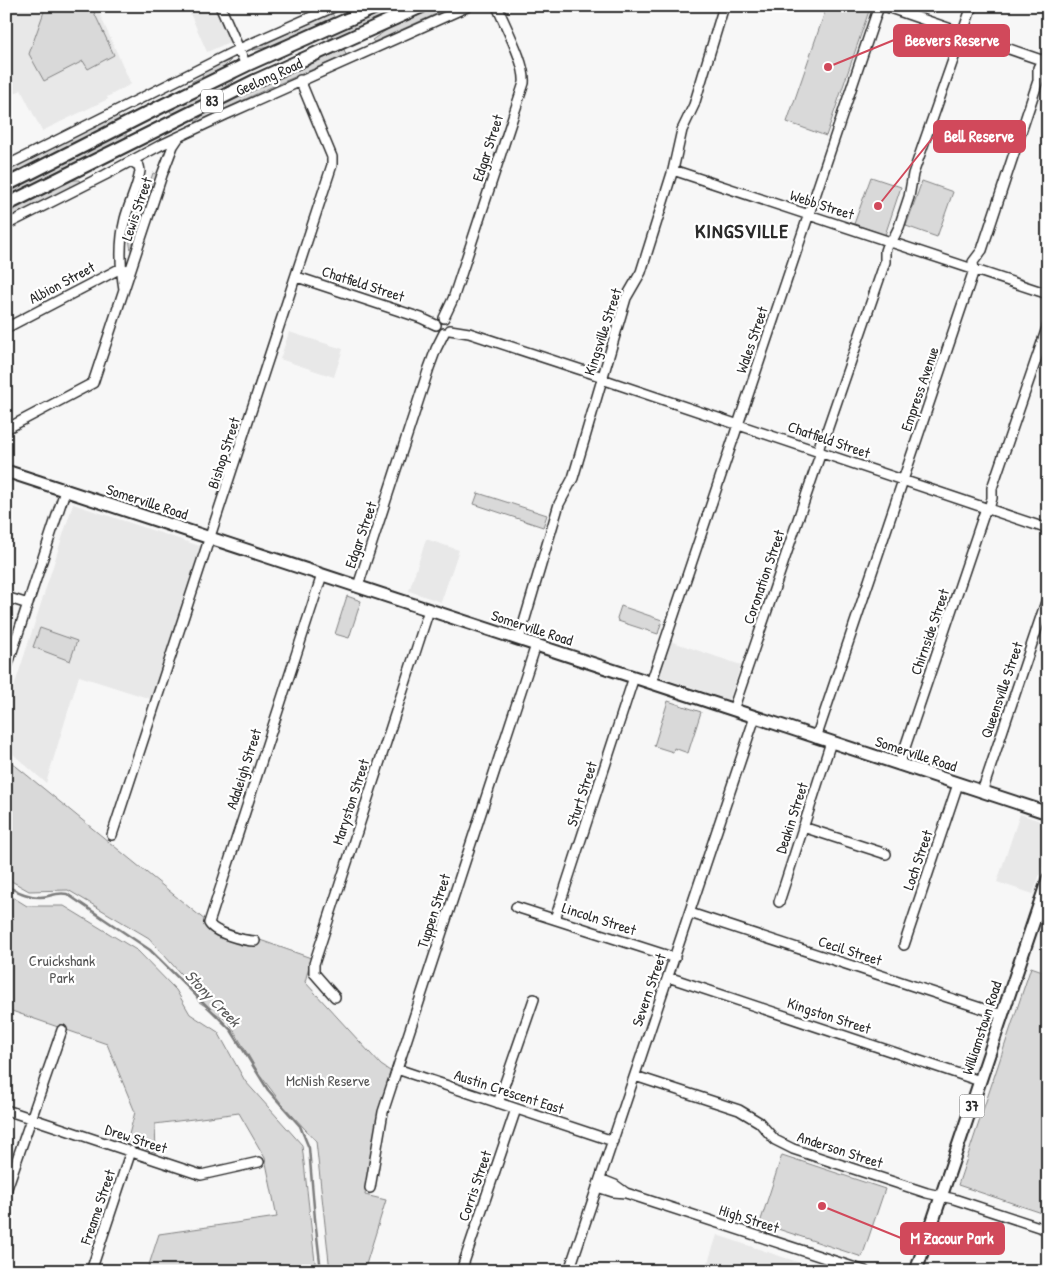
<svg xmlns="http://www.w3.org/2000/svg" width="1054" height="1277" font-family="'Patrick Hand',sans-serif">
<rect width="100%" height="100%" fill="#f7f7f7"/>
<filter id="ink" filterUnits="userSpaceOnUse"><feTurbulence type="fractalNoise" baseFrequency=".02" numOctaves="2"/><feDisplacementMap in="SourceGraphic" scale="10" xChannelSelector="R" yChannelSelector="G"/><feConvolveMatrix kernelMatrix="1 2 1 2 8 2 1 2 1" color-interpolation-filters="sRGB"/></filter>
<g filter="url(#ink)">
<path fill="#e8e8e8" d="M6 6H96L131 84 107 97 108 99 42 131 21 90 6 98Z
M200 6H214L230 42 207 52 189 11Z
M289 332 343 349 334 377 280 359Z
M73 504 203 547 154 700 79 676 46 783 6 748V712Z
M426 539 459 550 441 602 409 591Z
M670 641 741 665 729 700 658 676Z
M1020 814 1043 822 1048 833V850L1033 894 997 882Z
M717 1235 824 1271H705Z"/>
<path fill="#d9d9d9" stroke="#828282" d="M46 6H91L114 55 88 69 83 61 44 81 29 54Z
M394 6H407L351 31 329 39 328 36Z
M440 6H454L374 42 372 40 388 29Z
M827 6H864L870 8 826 136 787 122Z
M332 13 334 17 327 21 269 47 252 50Z
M344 49 346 55 269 88 193 124 208 111Z
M231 60 224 67 192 84 191 82 203 76 201 72Z
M238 77C219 94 195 103 172 114L170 111V109L224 82Z
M117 115 120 120 6 177V171Z
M126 131V138L6 198V193L10 191Z
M153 173 158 175 132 254C125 231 133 208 140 186L148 188Z
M871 177 901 187 885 235 854 224Z
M72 180H79L80 183 22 212 6 217V213Z
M922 181 953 192 937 237 906 226Z
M478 493 547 515 543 527 474 504Z
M347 596 361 601 349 638 335 634Z
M621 606 662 620 658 634 618 621 617 618Z
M40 628 77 641 70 661 33 647Z
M668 701 701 712 688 753 674 748 673 752 654 746Z
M6 758 206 921 311 958 305 982 381 1065 393 1073 377 1121 365 1195 386 1200 364 1271H330L316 1141 281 1103 258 1072 229 1022 199 1002 187 981 149 938 68 890 29 891 6 878Z
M6 893 27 906H64L138 951 176 990 190 1014 218 1032 245 1081 302 1145 316 1271H147L159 1234 277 1217 265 1158 239 1113 155 1124 156 1153 127 1142 135 1112 107 1044 6 1009Z
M1031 967 1048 973V1215L958 1185Z
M782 1155 885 1189 862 1257 760 1223Z"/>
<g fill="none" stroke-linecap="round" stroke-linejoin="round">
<path stroke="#7b7b7b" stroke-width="2.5" d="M6 886C17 891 28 897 40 897 51 897 54 892 67 894L150 950 219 1018 231 1030 268 1090 300 1126 309 1148 315 1219 321 1271"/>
<defs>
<path id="minor" d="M220 6 246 65
M884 6 1047 62
M6 166 239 49 336 6
M673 170 1048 294
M6 225 105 175 159 146 225 115 469 6
M891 243 899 227 909 197 913 174 972 6
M297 277 421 318 436 325
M124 289C120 265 119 243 125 219 129 203 138 187 140 171L139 166 131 161
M444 318 453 299 524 83C526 64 505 26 497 6
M6 328 121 268 130 271
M450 330 469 333 603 377
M602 379 1048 529
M6 429 93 383 162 175 173 146 179 137
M818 451 821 441 825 436 885 262V251L888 242
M989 509 992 498V488L1048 325
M358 586 429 368 436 349 444 333
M6 597 28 604
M519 639 559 504 573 478 626 298 641 272 673 170 682 130 694 105 724 6
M6 670 65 491
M651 683 879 6
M733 710 821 452
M816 738 974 270 973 262 982 250 1038 81V68L1040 64 1045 61 1048 53
M899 765 986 508
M982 792 1048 596
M803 827 886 854
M112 835 332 165V157L300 80
M779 902 831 742
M516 907 675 958
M690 913 1002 1015
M555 919 634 677
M255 941C244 941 214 933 209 923L322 575
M904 945 958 784
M668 977 980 1081
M335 997 314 973V964L429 610
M397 1069 613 1141
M635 1076 739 1110 759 1122 775 1140 793 1149 927 1193 954 1199 1048 1230
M498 1103 534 999
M6 1110 201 1175 259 1162
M600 1179 615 1185 626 1193
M597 1187 613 1192 626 1193 865 1271
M370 1188 383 1112 536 645
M6 1191 62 1030
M91 1271 131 1151
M461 1271 516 1109
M569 1271 755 717"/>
<path id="major" d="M6 471 1048 813
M916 1271 1048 879"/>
<path id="highway" d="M6 185 164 105 246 65 378 6
M6 205 255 81 422 6"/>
</defs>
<use href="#minor" stroke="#2b2b2b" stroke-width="12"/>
<use href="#major" stroke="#2b2b2b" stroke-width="15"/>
<use href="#highway" stroke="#2b2b2b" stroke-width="16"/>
<use href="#minor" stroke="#fff" stroke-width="9"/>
<use href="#major" stroke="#fff" stroke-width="11"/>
<use href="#highway" stroke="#fff" stroke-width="12"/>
</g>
</g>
<g text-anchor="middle" stroke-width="4.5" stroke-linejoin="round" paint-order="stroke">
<g fill="#fff" stroke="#6b6b6b" stroke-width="1">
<rect x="201" y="89.5" width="22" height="23" rx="4"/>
<rect x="959.5" y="1094.5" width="25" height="23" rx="4"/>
</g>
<g font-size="14" font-weight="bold" fill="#2b2b2b">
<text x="212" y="106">83</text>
<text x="972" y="1111">37</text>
</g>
<g font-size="15" fill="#2b2b2b" stroke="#fff">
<text transform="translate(269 77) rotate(-24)" y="5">Geelong Road</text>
<text transform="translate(488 148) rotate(-72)" y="5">Edgar Street</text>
<text transform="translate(822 205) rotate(18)" y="5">Webb Street</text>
<text transform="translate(137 209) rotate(-71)" y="5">Lewis Street</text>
<text transform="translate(62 283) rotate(-28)" y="5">Albion Street</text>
<text transform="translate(363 284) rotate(18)" y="5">Chatfield Street</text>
<text transform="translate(603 332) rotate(-72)" y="5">Kingsville Street</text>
<text transform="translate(752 340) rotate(-71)" y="5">Wales Street</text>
<text transform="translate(920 389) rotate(-71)" y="5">Empress Avenue</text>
<text transform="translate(829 440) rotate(19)" y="5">Chatfield Street</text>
<text transform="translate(224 453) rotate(-72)" y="5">Bishop Street</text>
<text transform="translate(147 502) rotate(18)" y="5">Somerville Road</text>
<text transform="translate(361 535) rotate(-71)" y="5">Edgar Street</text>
<text transform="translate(764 577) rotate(-71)" y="5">Coronation Street</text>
<text transform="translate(532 628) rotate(18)" y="5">Somerville Road</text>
<text transform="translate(930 632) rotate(-71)" y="5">Chirnside Street</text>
<text transform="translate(1002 690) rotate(-71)" y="5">Queensville Street</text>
<text transform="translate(916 754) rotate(18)" y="5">Somerville Road</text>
<text transform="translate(244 769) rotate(-72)" y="5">Adaleigh Street</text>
<text transform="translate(582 794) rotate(-72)" y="5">Sturt Street</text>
<text transform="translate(351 802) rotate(-72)" y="5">Maryston Street</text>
<text transform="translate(792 818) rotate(-72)" y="5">Deakin Street</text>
<text transform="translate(918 860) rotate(-71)" y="5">Loch Street</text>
<text transform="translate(434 911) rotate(-72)" y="5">Tuppen Street</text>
<text transform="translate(599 919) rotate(18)" y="5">Lincoln Street</text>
<text transform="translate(850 951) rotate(18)" y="5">Cecil Street</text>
<text transform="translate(649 990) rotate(-71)" y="5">Severn Street</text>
<text transform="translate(829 1016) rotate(18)" y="5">Kingston Street</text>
<text transform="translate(982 1028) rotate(-72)" y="5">Williamstown Road</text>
<text transform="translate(509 1092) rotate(18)" y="5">Austin Crescent East</text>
<text transform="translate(136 1139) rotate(18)" y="5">Drew Street</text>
<text transform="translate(840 1150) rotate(18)" y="5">Anderson Street</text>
<text transform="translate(475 1186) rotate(-71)" y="5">Corris Street</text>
<text transform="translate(98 1207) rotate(-71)" y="5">Freame Street</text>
<text transform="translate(749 1219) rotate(18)" y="5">High Street</text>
</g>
<g font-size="15" fill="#565656" stroke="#fff">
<text x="62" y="966">Cruickshank<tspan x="62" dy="17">Park</tspan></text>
<text x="328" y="1086">McNish Reserve</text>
</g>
<g font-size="16" font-style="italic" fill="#5a5a5a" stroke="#fff">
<text transform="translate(213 998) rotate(46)" y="6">Stony Creek</text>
</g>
<g font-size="20" font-weight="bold" letter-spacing="1" fill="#2b2b2b" stroke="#fff">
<text x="742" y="238">KINGSVILLE</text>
</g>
</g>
<path fill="none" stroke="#d1495b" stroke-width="2" d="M828 67L894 40M878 206L934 136M822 1206L901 1238"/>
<g fill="#d1495b" stroke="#fff" stroke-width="2">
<circle cx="828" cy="67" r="5"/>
<circle cx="878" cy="206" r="5"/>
<circle cx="822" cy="1206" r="5"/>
</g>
<g fill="#d1495b" stroke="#d1495b" stroke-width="2">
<rect x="894" y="25" width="115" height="31" rx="5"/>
<rect x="934" y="121" width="91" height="31" rx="5"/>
<rect x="901" y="1223" width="103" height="31" rx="5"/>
</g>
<g font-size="16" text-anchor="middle" font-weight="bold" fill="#fff">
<text x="952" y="46">Beevers Reserve</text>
<text x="979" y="142">Bell Reserve</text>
<text x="952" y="1244">M Zacour Park</text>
</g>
<rect width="1054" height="1277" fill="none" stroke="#fff" stroke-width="25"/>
<rect x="12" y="12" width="1029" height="1252" fill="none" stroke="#2b2b2b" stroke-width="2" filter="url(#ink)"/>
</svg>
